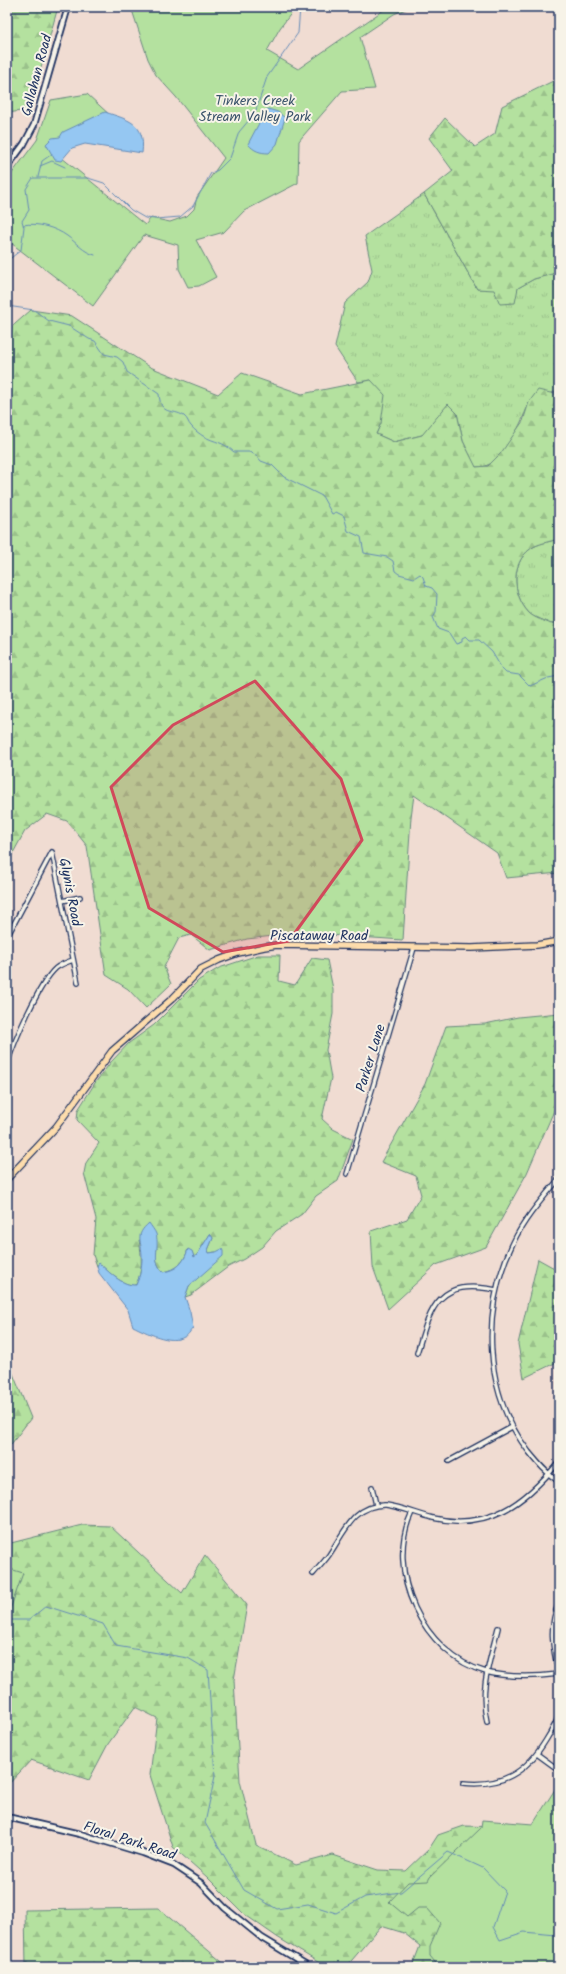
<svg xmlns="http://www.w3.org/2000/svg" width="566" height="1974" font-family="Kalam,sans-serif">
<defs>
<pattern id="grass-tufts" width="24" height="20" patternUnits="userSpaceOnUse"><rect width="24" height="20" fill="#b4e19f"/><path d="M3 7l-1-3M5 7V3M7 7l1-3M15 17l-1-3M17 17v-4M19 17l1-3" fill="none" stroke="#9ac18b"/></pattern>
<pattern id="forest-firs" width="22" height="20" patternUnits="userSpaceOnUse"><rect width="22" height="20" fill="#b4e19f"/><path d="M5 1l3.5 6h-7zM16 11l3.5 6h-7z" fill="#9ac18b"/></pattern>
</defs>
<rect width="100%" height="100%" fill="#f0dcd2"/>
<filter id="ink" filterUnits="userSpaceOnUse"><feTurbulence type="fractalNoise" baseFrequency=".025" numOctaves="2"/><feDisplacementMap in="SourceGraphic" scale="8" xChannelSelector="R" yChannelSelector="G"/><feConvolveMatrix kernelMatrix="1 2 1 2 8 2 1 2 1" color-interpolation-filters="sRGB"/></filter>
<g filter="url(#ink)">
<path fill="url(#grass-tufts)" stroke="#68887e" d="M424 194 477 289 518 288 534 279 559 272V395L554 392 529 402C523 421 506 456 488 465 485 467 479 467 475 467L463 441 457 413 422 435 394 442 376 434 381 423 371 380 358 382 335 347 345 303 368 282 372 270 365 236Z
M559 539V621L551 624C545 621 534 618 529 613 511 594 510 559 535 546 542 543 551 541 559 539Z"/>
<path fill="url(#forest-firs)" stroke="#68887e" d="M7 7H58L29 110 7 113Z
M559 80V272L534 279 518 288 515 303 500 304 494 290 477 289 424 194 453 171 429 138 445 118 475 147 495 134 502 106 553 81Z
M31 310 72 316 150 367 218 394 242 373 302 394 371 380 385 395 381 423 376 434 394 442 422 435 448 404 457 413 463 441 476 467 488 466 501 453 523 421 529 402 538 390 559 395V539C551 541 542 543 535 546 510 559 511 594 529 613 534 618 545 621 551 624L559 621V873L506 878 497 853 414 795 411 817 403 940 300 933 247 939 210 950 191 935 179 938 164 967 171 984 146 1008 128 989 106 975 87 846 67 821 47 814 25 831 7 864V331Z
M258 955H280L279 981 295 985 312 958 327 960 333 989V1014L326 1050 331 1078 322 1119 333 1129 353 1139 338 1181 316 1196 302 1214 276 1231 262 1247 244 1259 228 1267 191 1295 185 1297 189 1286 202 1273 216 1252 209 1253 208 1250 213 1238 210 1234 197 1255 194 1257 188 1249C184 1263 177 1270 163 1272 156 1264 155 1258 157 1248L139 1240C142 1256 143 1270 136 1285 122 1286 109 1272 99 1263L97 1266 93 1255 96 1219 84 1173 86 1163 99 1143 77 1120 78 1110 95 1083 111 1062 129 1043 154 1025 199 980 219 968Z
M559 1013V1099L527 1173 486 1247 436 1265 388 1309 373 1267 371 1231 407 1219 421 1195 416 1176 381 1162 425 1084 446 1026 485 1024 518 1017Z
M538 1259 556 1269 559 1274V1361L524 1378 518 1344Z
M7 1347 9 1364 31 1418 9 1447 7 1445Z
M82 1525 110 1526 182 1593 205 1555 247 1605 234 1680 240 1781 256 1845 296 1865 333 1855 378 1870 406 1871 429 1849 438 1835 464 1826 503 1827 559 1967H412L420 1946 404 1933 381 1926 346 1967H326L277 1937 244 1914 207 1877 173 1847 150 1775 157 1718 135 1707 108 1744 89 1780 31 1760 7 1786V1544Z
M158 1908 228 1967H26L25 1910Z"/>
<path fill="#b4e19f" stroke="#68887e" d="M131 7H296L280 28 267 51 298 69 388 7H411L394 14 360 37 375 89 342 91 303 136 299 141 298 183 244 211 224 232 196 240 216 277 199 286 188 287 179 269 178 245 144 235 93 306 7 240V180L37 140 51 100 87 94 112 117 51 149 145 225 151 218 170 222 187 216 194 209 197 197 224 158 176 97 156 75 148 59Z
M7 1568 23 1573 7 1618Z
M559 1783V1795L555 1802 559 1804V1967H439L430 1956V1946L440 1923 427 1908H418L407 1917 389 1902 408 1882 428 1881 430 1877 481 1828 482 1820 533 1824Z"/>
<path fill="#95c7f2" stroke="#648ab7" d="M268 109 278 112 285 118 277 144 269 153C260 153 254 151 248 144L266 110Z
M105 112C128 120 146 122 142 153L85 144 72 148 61 161 55 160 46 144 52 138 60 137 63 132Z
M149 1223C151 1226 155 1231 156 1234 160 1249 151 1260 163 1272 177 1270 184 1263 188 1249L192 1251 194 1257 197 1255 210 1234 213 1238 208 1250 209 1253 216 1252 222 1249 223 1251V1256L189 1286 185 1297 190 1312 193 1328C190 1331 188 1336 184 1337 171 1345 145 1332 133 1326L128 1310 99 1273 97 1266 99 1263C109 1272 122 1286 136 1285 140 1276 142 1267 142 1257 142 1240 134 1236 149 1223Z"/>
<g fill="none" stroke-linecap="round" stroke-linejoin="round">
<path stroke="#648ab7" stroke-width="1" d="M40 166 52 161 65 167
M38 177 42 161 52 154
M23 225C37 222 56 228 67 236 77 243 83 252 95 255
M7 261 21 250 24 227 22 221 29 210 26 189 33 178H88L104 183 131 210 145 218 156 219 180 217 193 206 211 173 218 170 230 158 239 132 255 113 267 77 298 33 300 7
M7 306 34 310 49 321 69 326 89 339 95 341 104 354 117 357 123 362 127 372 159 394C161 417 172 408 184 416 188 419 188 423 191 426 194 430 200 434 203 436 216 443 222 441 234 452H249L256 455 261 461 272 465 284 477 322 496 332 514 336 512 344 516 348 531 361 537 364 553 387 557 393 561 395 571 399 574 414 578 420 574 423 577 426 586 432 588 437 594 436 612 433 617 438 629 449 633 456 644 462 642V638L466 636 470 640H479L492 652 502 669 506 673 519 675 530 686 548 678 559 676
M7 1620H29L46 1606 103 1624 116 1646 188 1658 208 1670 215 1776 205 1823 244 1890 277 1909 308 1904 336 1913 365 1897 401 1892 448 1852 483 1868 505 1891 493 1927 500 1940 524 1932 556 1935 559 1939"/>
<defs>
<path id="minor" d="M62 901 80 897
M7 937 52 852 78 983
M7 1064C14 1042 39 983 56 968 61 964 67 962 73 960
M347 1174 414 948
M559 1179C542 1199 524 1219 513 1243 481 1309 483 1393 529 1452 538 1463 547 1474 559 1482
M417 1353C431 1306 438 1278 496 1290
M449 1461 512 1427
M372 1487 376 1505
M412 1512C384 1571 423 1655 486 1672 510 1678 535 1677 559 1674
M313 1574C318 1568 324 1562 329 1555 344 1533 354 1504 386 1505 402 1507 417 1514 433 1518 489 1531 525 1503 559 1462
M559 1603C548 1626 553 1650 559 1674
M487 1722C479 1690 490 1660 498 1628
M537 1754 559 1770
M463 1783C502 1787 526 1773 546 1740 551 1732 556 1724 559 1715"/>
<path id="tertiary" d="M7 167 24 144 34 125 68 7
M7 1817 80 1834 143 1853 174 1865 201 1883 225 1908 262 1938 310 1967"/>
<path id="primary" d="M7 1179 56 1127 112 1051 173 998 201 969 219 960 238 953 264 947 277 945 472 948 537 945 559 941"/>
</defs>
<use href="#minor" stroke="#1b2f5e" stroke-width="6"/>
<use href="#tertiary" stroke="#1b2f5e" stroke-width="8"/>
<use href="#primary" stroke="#1b2f5e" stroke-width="8"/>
<use href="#minor" stroke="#f7f3e8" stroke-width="3.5"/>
<use href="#tertiary" stroke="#f7f3e8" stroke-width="4.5"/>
<use href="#primary" stroke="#fddcac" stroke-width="5.5"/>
</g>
</g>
<path fill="#d1495b" fill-opacity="0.2" stroke="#d1495b" stroke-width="3" stroke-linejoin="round" d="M255 681 341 779 362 840 289 941 223 952 149 908 111 787 173 725Z"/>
<g text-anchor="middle" stroke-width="4" stroke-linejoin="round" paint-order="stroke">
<g font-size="14" fill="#1b2f5e" stroke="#f7f3e8">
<text transform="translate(36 75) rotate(-75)" y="5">Gallahan Road</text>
<text transform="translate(71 892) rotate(79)" y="5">Glynis Road</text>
<text x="319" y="940">Piscataway Road</text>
<text transform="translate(370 1058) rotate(-73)" y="5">Parker Lane</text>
<text transform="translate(130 1840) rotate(18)" y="5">Floral Park Road</text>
</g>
<g font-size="14" fill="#3a536b" stroke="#f7f3e8">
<text x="255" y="105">Tinkers Creek<tspan x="255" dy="16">Stream Valley Park</tspan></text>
</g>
</g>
<rect width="566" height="1974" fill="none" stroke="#f7f3e8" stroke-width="24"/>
<rect x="12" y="12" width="542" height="1950" fill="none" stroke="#1b2f5e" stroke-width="1.5" filter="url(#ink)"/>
</svg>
